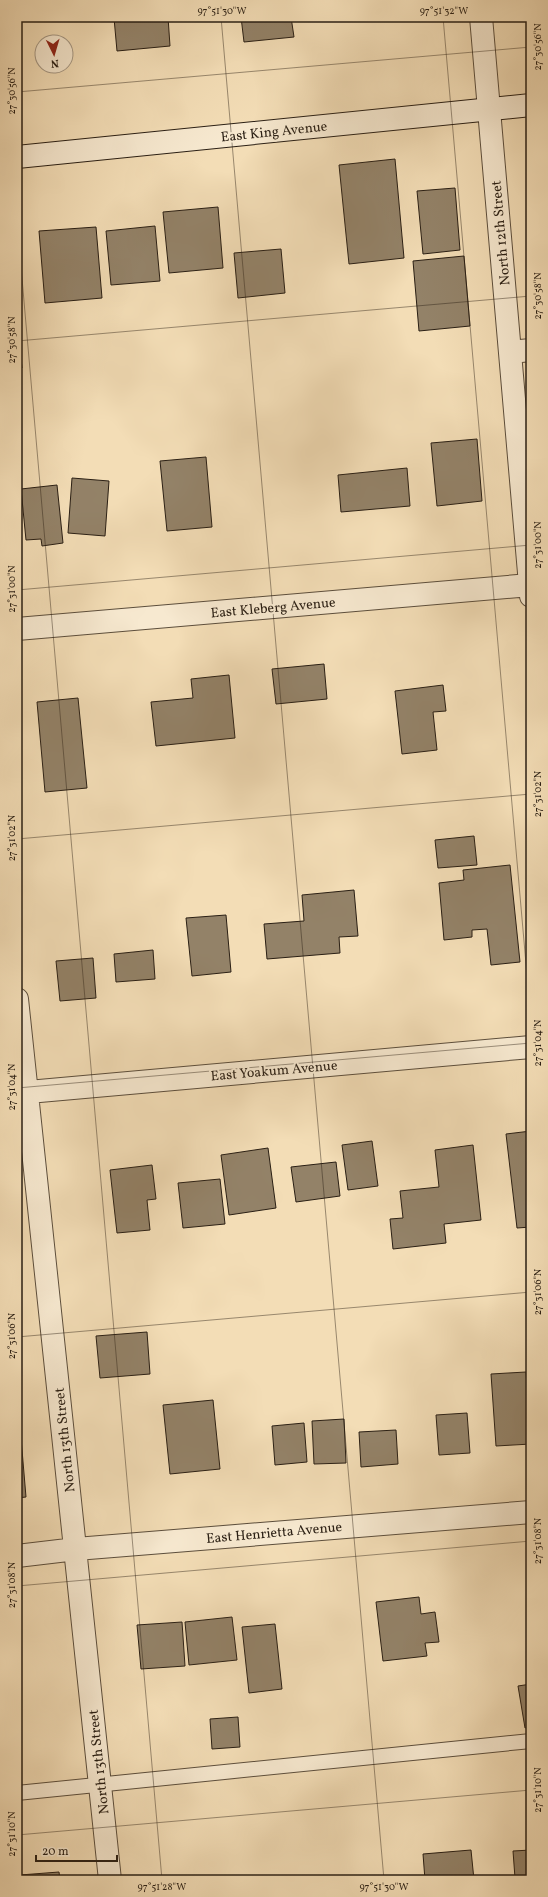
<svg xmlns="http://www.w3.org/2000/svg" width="548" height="1897" font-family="Vollkorn,serif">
<rect width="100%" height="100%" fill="#f3ddb6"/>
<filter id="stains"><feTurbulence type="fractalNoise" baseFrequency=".005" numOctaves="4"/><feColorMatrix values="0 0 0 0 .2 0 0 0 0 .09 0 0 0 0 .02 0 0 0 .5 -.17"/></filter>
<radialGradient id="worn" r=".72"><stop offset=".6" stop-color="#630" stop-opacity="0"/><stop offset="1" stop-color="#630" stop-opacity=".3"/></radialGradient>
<path fill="#938268" stroke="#2a1f14" d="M168 17 170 46 117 51 114 18Z
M241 17H291L294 37 244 42Z
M395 159 404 258 349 264 339 165Z
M455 188 460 250 423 254 417 191Z
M218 207 223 268 169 273 163 212Z
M155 226 160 281 111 285 106 231Z
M96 227 102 298 45 303 39 231Z
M281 249 285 293 238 298 234 253Z
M464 256 470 326 419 331 413 261Z
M17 320 22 368 17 369Z
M477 439 482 501 437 506 431 443Z
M206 457 212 527 167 531 160 461Z
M407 468 410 506 341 512 338 475Z
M72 478 109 481 105 536 68 533Z
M57 485 63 543 42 546 41 539 26 540 21 489Z
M324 664 327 699 276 704 272 669Z
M229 675 235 738 156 746 151 702 193 698 191 679Z
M443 685 446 711 433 712 437 750 402 754 395 691Z
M78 698 87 788 45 792 37 702Z
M474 836 477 865 438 868 435 840Z
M510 865 520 962 491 965 487 929 472 930V937L444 940 439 883 464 880 463 870Z
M354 890 358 936 339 937 340 953 267 959 264 924 304 921 302 895Z
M226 915 231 972 192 976 186 918Z
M153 950 155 979 116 982 114 954Z
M93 958 96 998 60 1001 56 961Z
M531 1131V1227L517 1228 506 1134Z
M372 1141 378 1186 348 1190 342 1145Z
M473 1145 481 1220 444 1224 446 1243 393 1249 390 1219 403 1218 400 1191 439 1187 435 1150Z
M268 1148 276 1208 229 1215 221 1155Z
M336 1162 340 1196 296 1202 291 1167Z
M152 1165 156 1199 147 1200 150 1230 117 1233 110 1170Z
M220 1179 225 1224 183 1228 178 1183Z
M147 1332 150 1374 100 1378 96 1336Z
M526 1372 531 1444 496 1446 491 1374Z
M17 1391 26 1497 17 1498Z
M213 1400 220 1469 170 1474 163 1405Z
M467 1413 470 1453 439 1455 436 1415Z
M344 1419 346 1463 314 1464 312 1421Z
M304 1423 307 1462 275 1465 272 1426Z
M396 1430 398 1464 361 1467 359 1432Z
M419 1597 421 1614 435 1612 439 1642 425 1643 427 1656 383 1661 376 1602Z
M232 1617 237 1660 189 1665 185 1622Z
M182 1622 185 1666 141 1669 137 1625Z
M275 1624 282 1689 249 1693 242 1627Z
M531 1684V1726L525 1728 518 1686Z
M238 1717 240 1747 212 1749 210 1719Z
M471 1850 474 1880H425L423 1854Z
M531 1850V1877L515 1878 513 1851Z
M59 1872 60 1880H21L20 1875Z"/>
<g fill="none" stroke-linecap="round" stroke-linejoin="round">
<defs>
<path id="lane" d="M17 1793 531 1741"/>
<path id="street" d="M481 17 531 596
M510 352 531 350
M17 629 530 585
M17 999 110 1880
M17 1093 531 1047
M17 1556 76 1549 531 1512"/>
<path id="secondary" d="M17 157 531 105"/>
</defs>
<use href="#lane" stroke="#5c4e3c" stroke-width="16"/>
<use href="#street" stroke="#5c4e3c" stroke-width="24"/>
<use href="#secondary" stroke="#2a1f14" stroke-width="24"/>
<use href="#lane" stroke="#f7e9d0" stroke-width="14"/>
<use href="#street" stroke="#f7e9d0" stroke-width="22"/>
<use href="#secondary" stroke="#f7e9d0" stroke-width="22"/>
</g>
<path fill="none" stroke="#2a1f14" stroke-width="1" stroke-opacity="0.45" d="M221 17 384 1880M443 17 531 1021M17 92 531 47M17 221 162 1880M17 341 531 296M17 590 531 545M17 839 531 794M17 1088 531 1043M17 1337 531 1292M17 1586 531 1541M17 1835 531 1790"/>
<g text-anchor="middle" stroke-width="4" stroke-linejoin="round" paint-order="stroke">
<g font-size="14" fill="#2a1f14" stroke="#f7e9d0">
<text transform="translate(274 131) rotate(-6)" y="5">East King Avenue</text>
<text transform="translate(500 233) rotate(-95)" y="5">North 12th Street</text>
<text transform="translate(273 607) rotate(-5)" y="5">East Kleberg Avenue</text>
<text transform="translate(274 1070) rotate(-5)" y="5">East Yoakum Avenue</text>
<text transform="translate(64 1440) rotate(-96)" y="5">North 13th Street</text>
<text transform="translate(274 1532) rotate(-5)" y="5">East Henrietta Avenue</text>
<text transform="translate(98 1762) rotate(-96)" y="5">North 13th Street</text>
</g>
</g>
<rect width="548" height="1897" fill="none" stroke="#f3ddb6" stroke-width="44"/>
<g transform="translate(54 54) rotate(175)"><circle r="19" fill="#f7e9d0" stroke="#a59885"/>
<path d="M0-3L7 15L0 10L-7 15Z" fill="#8f2418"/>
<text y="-6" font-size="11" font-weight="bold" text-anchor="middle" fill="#2a1f14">N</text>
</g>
<path d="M36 1855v6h81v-6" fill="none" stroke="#2a1f14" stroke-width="2"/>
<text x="42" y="1855" font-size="12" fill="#2a1f14" stroke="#f7e9d0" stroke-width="3" paint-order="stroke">20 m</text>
<rect x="22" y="22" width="504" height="1853" fill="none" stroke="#2a1f14" stroke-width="1.5"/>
<g font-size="10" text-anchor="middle" fill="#2a1f14">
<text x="222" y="14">97°51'30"W</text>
<text x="444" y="14">97°51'32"W</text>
<text transform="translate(537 47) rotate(-90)" y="4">27°30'56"N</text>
<text transform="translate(11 91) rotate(-90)" y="4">27°30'56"N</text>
<text transform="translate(537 296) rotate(-90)" y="4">27°30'58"N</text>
<text transform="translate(11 340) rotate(-90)" y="4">27°30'58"N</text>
<text transform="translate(537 545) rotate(-90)" y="4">27°31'00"N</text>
<text transform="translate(11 589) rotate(-90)" y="4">27°31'00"N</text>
<text transform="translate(537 794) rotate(-90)" y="4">27°31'02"N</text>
<text transform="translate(11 838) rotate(-90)" y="4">27°31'02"N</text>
<text transform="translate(537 1043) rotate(-90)" y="4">27°31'04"N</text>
<text transform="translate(11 1087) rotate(-90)" y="4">27°31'04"N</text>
<text transform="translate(537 1292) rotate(-90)" y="4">27°31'06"N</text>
<text transform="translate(11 1336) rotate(-90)" y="4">27°31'06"N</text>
<text transform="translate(537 1541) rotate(-90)" y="4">27°31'08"N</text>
<text transform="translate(11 1585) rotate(-90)" y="4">27°31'08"N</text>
<text transform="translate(537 1790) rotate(-90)" y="4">27°31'10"N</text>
<text transform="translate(11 1834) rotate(-90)" y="4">27°31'10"N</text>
<text x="162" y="1890">97°51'28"W</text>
<text x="384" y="1890">97°51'30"W</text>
</g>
<rect width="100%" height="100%" filter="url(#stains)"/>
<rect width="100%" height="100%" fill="url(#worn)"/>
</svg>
